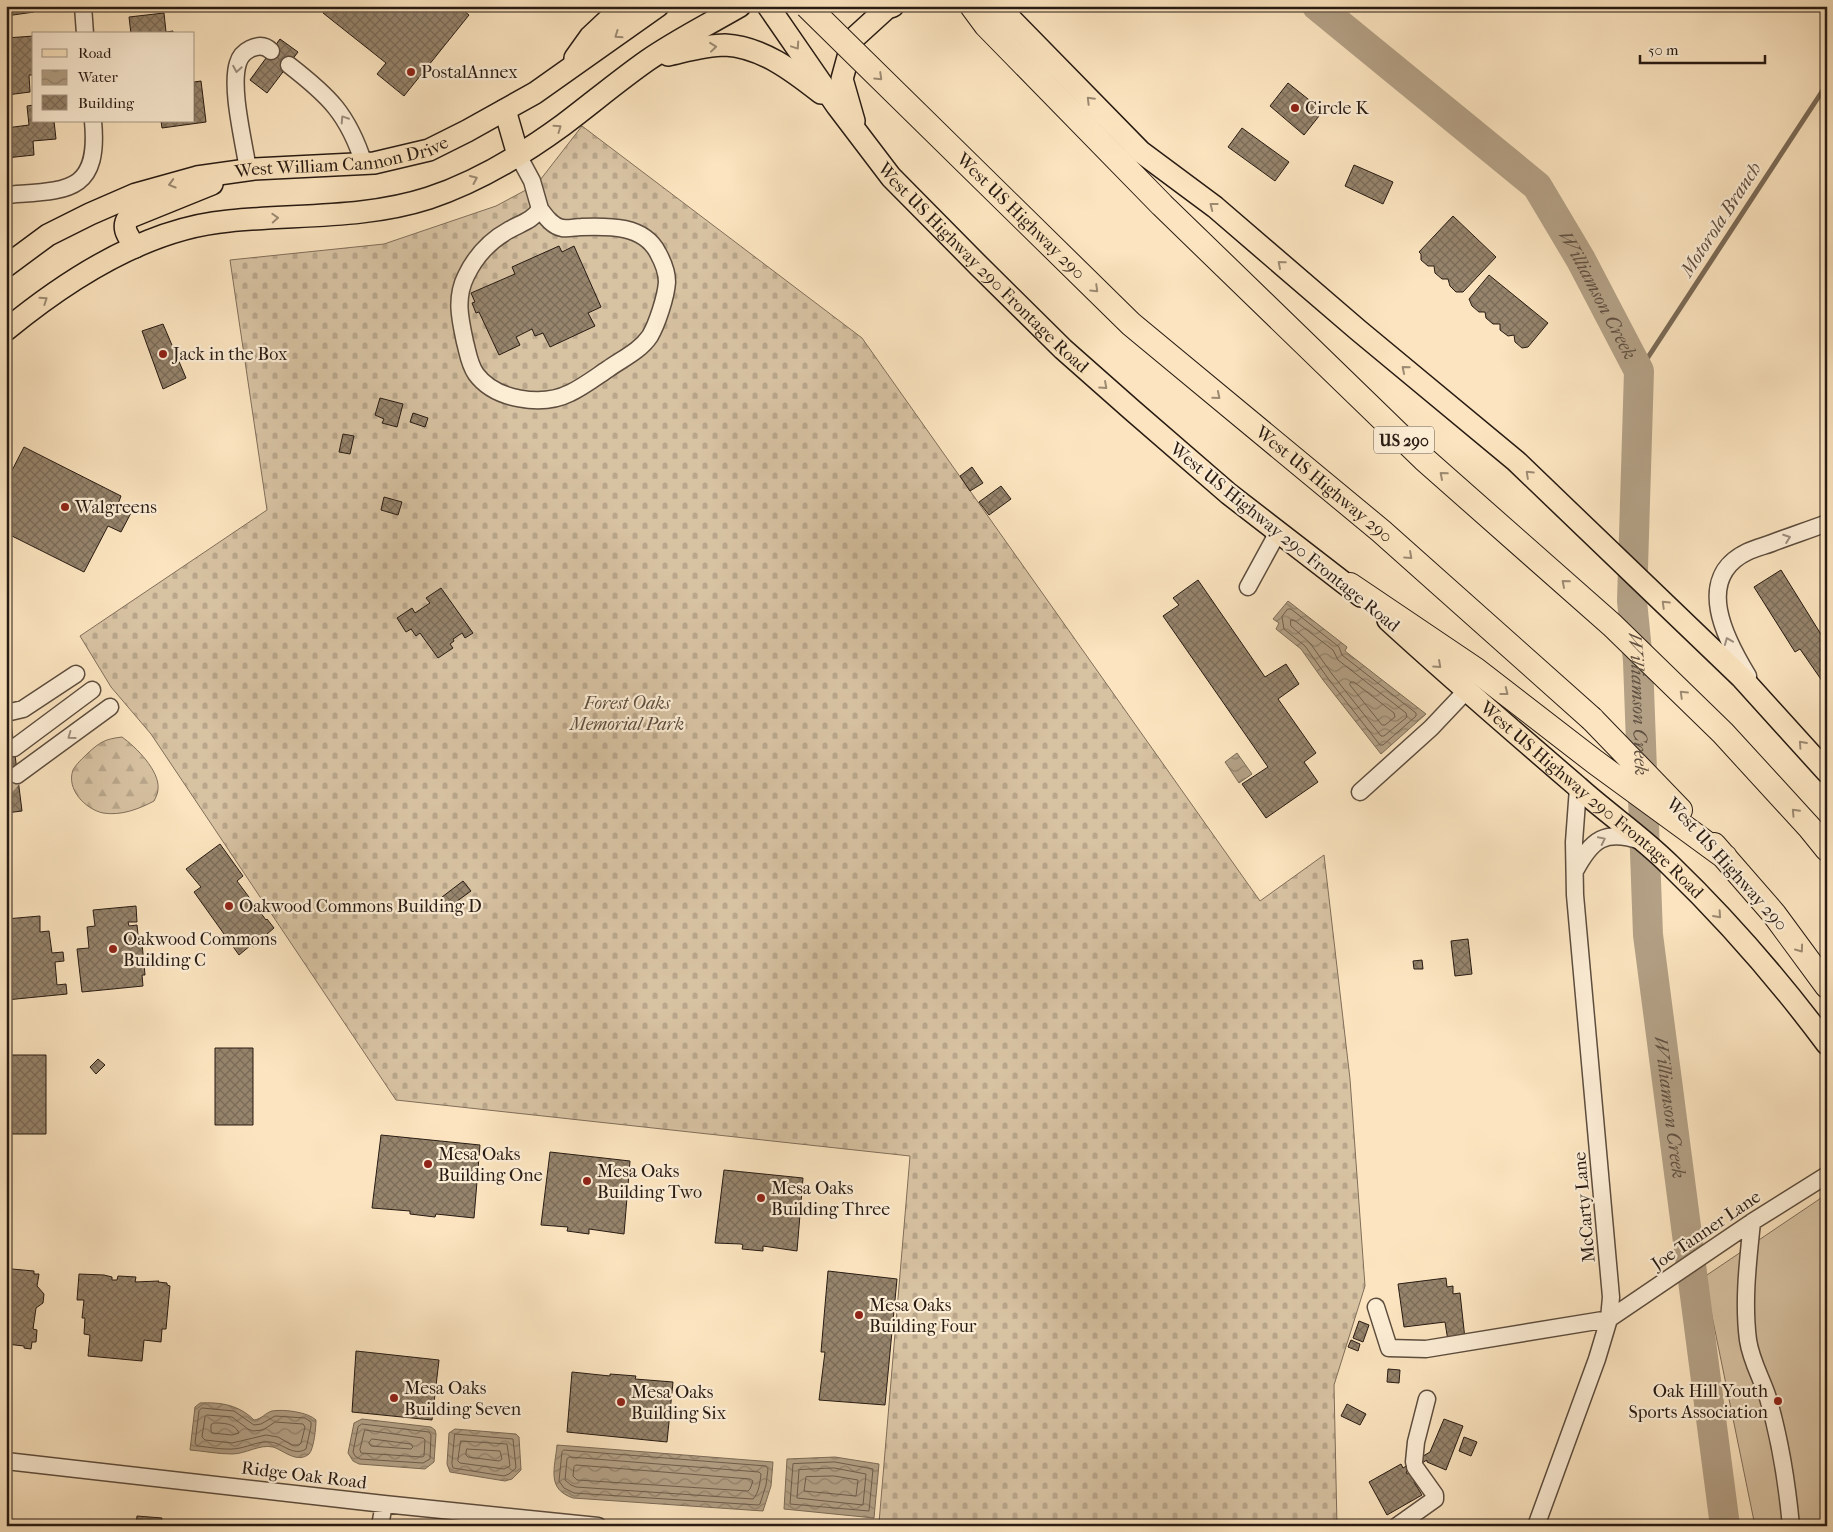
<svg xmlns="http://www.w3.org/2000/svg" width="1833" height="1532" font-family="'IM FELL French Canon',serif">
<defs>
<pattern id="forest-firs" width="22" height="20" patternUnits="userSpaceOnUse" patternTransform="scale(1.25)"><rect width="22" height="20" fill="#d7c2a2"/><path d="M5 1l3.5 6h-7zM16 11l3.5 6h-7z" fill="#b9a68b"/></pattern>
<pattern id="cemetery-stones" width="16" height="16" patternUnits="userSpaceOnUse" patternTransform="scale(1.25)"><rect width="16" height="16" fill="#d7c2a2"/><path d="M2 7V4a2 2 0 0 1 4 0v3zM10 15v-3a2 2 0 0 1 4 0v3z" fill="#b9a68b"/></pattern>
<pattern id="water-waves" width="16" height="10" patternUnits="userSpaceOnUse" patternTransform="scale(1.25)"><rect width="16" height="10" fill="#b3a085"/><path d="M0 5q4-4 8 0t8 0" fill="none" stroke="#92826c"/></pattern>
<pattern id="building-cross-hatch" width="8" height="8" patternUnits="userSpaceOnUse" patternTransform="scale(1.25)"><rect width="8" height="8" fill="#96846c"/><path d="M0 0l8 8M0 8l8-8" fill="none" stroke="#7a6b58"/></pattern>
</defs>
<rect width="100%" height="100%" fill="#fbe4bf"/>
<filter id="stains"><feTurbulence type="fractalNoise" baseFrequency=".004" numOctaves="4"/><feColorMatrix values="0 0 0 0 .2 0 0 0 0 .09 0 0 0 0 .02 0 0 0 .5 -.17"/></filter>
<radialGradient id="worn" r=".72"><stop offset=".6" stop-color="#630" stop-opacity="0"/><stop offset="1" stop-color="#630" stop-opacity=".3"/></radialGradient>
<path fill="url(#forest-firs)" stroke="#806e5a" d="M122 737C136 747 160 771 158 789 158 793 156 797 154 801 139 809 121 816 103 813 85 809 66 789 73 770 76 764 83 758 88 753 100 742 105 739 122 737Z"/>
<path fill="url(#cemetery-stones)" stroke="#806e5a" d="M582 126 862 338 1260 901 1324 855 1350 1079 1365 1286 1334 1385 1337 1526H896L879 1523 910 1156 396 1100 151 734 111 687 80 636 267 510 230 260 384 244 496 206 537 184Z"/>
<path fill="#d7c2a2" stroke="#806e5a" d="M1827 1194V1526H1755L1704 1277Z"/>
<path fill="url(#water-waves)" stroke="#7b6b57" d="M1288 601 1347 647 1345 651 1426 714 1381 754 1323 680 1301 649 1276 629 1279 623 1273 619Z
M1237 753 1252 774 1239 783 1225 762Z
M200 1403C221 1402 239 1405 254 1420 262 1419 265 1413 272 1411 284 1409 308 1412 316 1420 316 1427 314 1449 309 1454 297 1464 283 1450 273 1447 259 1444 246 1454 232 1454 218 1454 203 1451 190 1450L195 1407Z
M362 1419 431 1427 435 1430 436 1434 434 1462 425 1469 359 1464 353 1461 348 1453 354 1423Z
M455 1429 516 1434 519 1437 521 1470 512 1479 505 1481 450 1472 447 1464 449 1433Z
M557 1445 773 1462 771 1486 763 1511 573 1498C546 1489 555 1468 557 1445Z
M835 1457 879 1464 874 1518 784 1509 787 1459Z"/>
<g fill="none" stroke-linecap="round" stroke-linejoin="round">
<path stroke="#6e5e4c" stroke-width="1" d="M1288 609H1291L1339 647 1342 655 1416 713V716L1383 745H1380L1327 677 1305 646 1284 629 1282 617Z
M1291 620H1294L1333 650 1338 660 1406 713 1407 717 1384 736H1381L1332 674 1310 643 1291 626Z
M1351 682H1354L1394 713 1395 717 1385 725H1382L1350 685Z
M202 1408 234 1411 254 1425 261 1424 275 1416 305 1418 311 1422V1426L306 1449C293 1457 283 1443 270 1442 259 1441 250 1446 240 1448 227 1451 210 1447 197 1446L195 1443 199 1411Z
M207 1415 232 1417 248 1429 253 1431 263 1430 275 1422 303 1424 305 1427 301 1443 299 1445H292L278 1437 266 1435 232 1443 205 1440 202 1437 205 1417Z
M214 1423C223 1423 235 1423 239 1433L232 1435 212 1433 211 1431V1425Z
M362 1424 429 1432 431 1435 430 1459 423 1463 360 1459 355 1456 353 1452 358 1427Z
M365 1430 423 1438 425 1440 424 1456 422 1457 361 1453 360 1450Z
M455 1434 513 1439 516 1468 509 1474 504 1476 453 1468 452 1464Z
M372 1439 411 1444 413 1447 411 1449 371 1446 369 1443Z
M461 1441 507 1444 510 1466 504 1469 460 1463 458 1461Z
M467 1449 500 1451 502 1459 499 1461 468 1457 466 1455Z
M564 1450 766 1466 768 1469 766 1485 760 1504 758 1505 574 1493 564 1488 559 1481 562 1452Z
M570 1457 759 1472 761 1474C760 1482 759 1493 753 1499L576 1487 571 1485 565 1480 567 1459Z
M835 1462 873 1469 869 1511 790 1504 793 1464Z
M576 1465 750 1479 753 1481 750 1489 748 1491 577 1480 573 1476 574 1467Z
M834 1468 866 1474 863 1505 797 1498 799 1470Z
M834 1476 858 1480 856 1496 804 1491 806 1477Z"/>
<path stroke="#7b6b57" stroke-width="5" d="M1639 371 1827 84"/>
<path stroke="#b3a085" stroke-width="30" id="s1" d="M1317 6 1537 186 1581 260 1639 371 1632 601 1638 661 1648 935 1725 1526"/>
</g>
<path fill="url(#building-cross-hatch)" stroke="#281b13" d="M6 6H34V12L6 16Z
M328 6H458L469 15 404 96 377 74 386 63 323 13Z
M164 13 166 32 173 31V34H131L129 17Z
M34 36V75H29L30 92 7 95 6 38Z
M280 39 298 52 267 93 250 80Z
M201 81 206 122 162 128 161 121H194V82Z
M1288 83 1323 111 1304 135 1270 106Z
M34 105V121H54L56 139 33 141 34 155 6 158V128L29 125 27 106Z
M1242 128 1289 162 1275 181 1228 147Z
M1354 165 1393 182 1383 204 1345 186Z
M1453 216 1496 257 1463 292H1456L1450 286 1448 279H1442L1435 273 1434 266H1428L1421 260V254L1419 252Z
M559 246 562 252 574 246 586 273 601 307 588 313 595 326 550 347 543 333 535 336 532 329 516 337 520 345 499 355 479 312 476 313 472 303 475 302 471 293 515 274 512 267Z
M1489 275 1548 323 1528 347 1522 348 1515 342 1514 335 1508 336 1500 330V324H1493L1486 318 1485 312H1479L1472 306 1469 299Z
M163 324 186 378 163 389 142 331Z
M380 398 403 404 397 427 382 423 384 419 375 415Z
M413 413 428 418 425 427 410 422Z
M343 434 354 436 350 454 339 452Z
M24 447 121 496 118 504 132 511 121 532 108 526 84 572 6 533V482Z
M972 467 983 483 970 491 960 476Z
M1001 486 1011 499 989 515 979 502Z
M384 497 402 502 398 515 381 510Z
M1781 570 1827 644V688L1800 649 1795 652 1754 587Z
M1198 580 1265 677 1286 664 1299 684 1278 699 1316 753 1304 762 1318 782 1266 818 1242 784 1268 767 1163 616 1179 605 1173 598Z
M441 588 473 633 465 638 462 633 453 639 454 641 450 644 453 648 438 658 420 633 416 636 411 629 406 632 397 618 412 608 415 613 430 603 426 598Z
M10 715 22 811 6 813V716Z
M220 844 243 876 237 881 266 920 267 919 274 928 267 934 268 936 253 947 251 945 239 955 194 892 201 887 186 869Z
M463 881 471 891 449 907 442 897Z
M136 906 137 922H128L129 926 137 925 139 944 142 943 145 975H142L143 986 82 992 77 949 89 948 87 927 95 926 93 910Z
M40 916V932L49 931 52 953 63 952 64 961 55 962 57 985 66 984 67 994 6 1000V919Z
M1468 939 1472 974 1455 976 1451 941Z
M1422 960 1423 969H1414L1413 961Z
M215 1048H253V1125H215Z
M6 1055H46V1134H6Z
M98 1059 105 1065 96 1074 90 1067Z
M381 1135 480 1145 474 1218 436 1214 435 1217 410 1214V1211L372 1208Z
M550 1152 630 1161 624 1234 589 1229V1234L567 1231 568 1227 541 1225Z
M724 1170 803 1178 797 1251 763 1246V1251L742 1249 743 1245 741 1244 715 1243Z
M12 1269 34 1271V1274H39L37 1286 44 1294 43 1303 36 1308 33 1329 37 1330 36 1342H32L31 1349 24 1348V1346L6 1344V1271H11Z
M828 1271 897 1279 885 1405 819 1400 825 1352H821Z
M79 1274 104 1275 112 1277V1280H117L118 1276 136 1277 135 1282 159 1281 158 1282 167 1283V1285L170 1286 166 1329H162L161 1342 144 1340 142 1361 88 1356 90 1335 84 1334 85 1318H82L84 1300H77Z
M1446 1278 1447 1287 1453 1286V1294L1460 1293 1465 1339 1448 1341 1445 1322 1404 1327 1398 1284Z
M1359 1321 1369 1325 1363 1342 1353 1338Z
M1351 1340 1360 1344 1358 1351 1348 1347Z
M356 1351 439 1360 432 1420 352 1412Z
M1388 1369 1400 1370 1399 1383 1387 1382Z
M572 1372 610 1376V1374L636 1376 635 1379 673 1382 667 1442 567 1432Z
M1347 1404 1366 1414 1360 1425 1341 1416Z
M1444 1419 1463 1426 1446 1470 1427 1462V1460L1406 1472 1407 1474 1410 1473 1412 1477 1414 1476 1416 1480 1414 1482 1422 1495 1387 1515 1369 1482 1401 1464 1403 1468 1430 1452Z
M1464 1437 1477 1442 1471 1456 1459 1451Z
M137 1516 162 1518 161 1526H136Z"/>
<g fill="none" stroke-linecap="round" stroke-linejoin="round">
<path stroke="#d1bc9d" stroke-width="16" stroke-dasharray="16 8" stroke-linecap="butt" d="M6 787 17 775"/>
<defs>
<path id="minor" d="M83 6 85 34
M289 65C329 96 348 114 364 164
M518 155 532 181 540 209C532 221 521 223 509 230 489 241 476 255 466 276 455 298 460 319 465 342 468 353 469 364 476 374 495 400 542 407 570 393 583 387 596 377 608 369 622 359 640 351 650 336 657 324 666 297 667 282 667 272 663 262 658 253 644 225 609 226 581 227 575 227 569 229 562 228 552 226 546 217 540 209
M248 170C244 142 230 88 238 63 240 56 244 52 250 49 258 45 265 45 271 51
M6 195C65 190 100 195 93 121
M1248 587 1278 532
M1748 676C1726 640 1693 578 1747 552 1755 548 1764 546 1772 543 1790 536 1809 530 1827 523
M6 713 23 709 76 674
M14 748 92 690
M17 775 110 707
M1360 792 1431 728 1466 691
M1575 871C1592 839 1605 829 1641 841
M1752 1222C1748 1261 1743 1301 1748 1340 1751 1361 1762 1379 1768 1398 1780 1439 1787 1483 1791 1526
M1376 1307 1389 1348 1426 1349 1609 1319 1752 1222 1827 1175
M6 1461 384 1504 598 1526
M1414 1462 1416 1442 1427 1399
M380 1526 384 1504
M1397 1526 1435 1499V1495L1415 1467
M1536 1526 1597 1359 1609 1319 1611 1297 1575 895 1574 842 1578 788"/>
<g id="major">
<path id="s2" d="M768 6 837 106 891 177 980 267 1063 349 1132 410 1229 494 1361 596"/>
<path d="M998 6 1141 152 1215 207 1358 330 1516 461 1741 677 1827 772"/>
<path d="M668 55C686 51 706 45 725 45 762 47 793 71 821 93"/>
<path d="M575 58 590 37 623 6"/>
<path d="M505 110 518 155"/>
<path d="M854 121 842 79 853 39 887 8 893 6"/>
<path d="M135 247C129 237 121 229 128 218L212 184"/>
<path id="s3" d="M6 266 48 235 90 214 136 194 197 177 254 169 374 163 429 150 467 131 535 93 658 6"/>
<path d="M6 330C68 279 147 228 229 221 296 214 364 219 429 198 477 182 522 155 563 125 591 104 618 81 648 60 677 40 709 24 740 6"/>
<path id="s4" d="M1388 620C1450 677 1514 732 1578 787 1608 814 1642 837 1670 865 1727 920 1780 981 1827 1044"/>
</g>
<path id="highway" d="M972 6 986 25 1162 205 1424 459 1612 625 1723 733 1810 828 1827 849
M1350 585 1476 670 1595 762 1725 857
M1592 719 1680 810
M1714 845 1774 914 1827 986"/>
</defs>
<use href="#minor" stroke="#5d4d3e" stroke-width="19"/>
<use href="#major" stroke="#281b13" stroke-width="24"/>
<use href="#highway" stroke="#281b13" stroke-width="26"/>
<use href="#minor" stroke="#fcedd5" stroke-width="16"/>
<use href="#major" stroke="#fbe4bf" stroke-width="21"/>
<use href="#highway" stroke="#fbe4bf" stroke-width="24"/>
<defs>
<g id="highway-bridge">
<path id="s5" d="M807 6 1131 324 1381 531 1592 719"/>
</g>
</defs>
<use href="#highway-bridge" stroke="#281b13" stroke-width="26" stroke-linecap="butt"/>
<use href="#highway-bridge" stroke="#fbe4bf" stroke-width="24"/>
</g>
<defs><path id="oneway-chevron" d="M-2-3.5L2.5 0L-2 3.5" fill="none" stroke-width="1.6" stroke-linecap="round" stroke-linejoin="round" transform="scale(1.25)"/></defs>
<g stroke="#9c8a72">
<use href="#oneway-chevron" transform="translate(618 35) rotate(145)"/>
<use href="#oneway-chevron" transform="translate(796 46) rotate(56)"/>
<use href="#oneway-chevron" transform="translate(713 47) rotate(-6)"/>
<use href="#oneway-chevron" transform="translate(879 77) rotate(44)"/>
<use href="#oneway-chevron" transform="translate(1090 100) rotate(-135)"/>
<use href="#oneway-chevron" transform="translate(558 128) rotate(-35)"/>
<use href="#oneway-chevron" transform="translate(474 179) rotate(-24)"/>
<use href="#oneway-chevron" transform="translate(172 184) rotate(164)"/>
<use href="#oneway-chevron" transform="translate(1213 206) rotate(-142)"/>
<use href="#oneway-chevron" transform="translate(275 218) rotate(-3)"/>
<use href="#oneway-chevron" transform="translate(1281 264) rotate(-139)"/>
<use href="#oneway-chevron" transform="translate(1095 289) rotate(44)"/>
<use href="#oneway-chevron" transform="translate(44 300) rotate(-34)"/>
<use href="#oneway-chevron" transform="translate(1405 369) rotate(-140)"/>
<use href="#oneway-chevron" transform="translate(1104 386) rotate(42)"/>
<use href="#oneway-chevron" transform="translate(1217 396) rotate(40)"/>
<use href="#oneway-chevron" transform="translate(1529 474) rotate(-137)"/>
<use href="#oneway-chevron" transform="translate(1443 475) rotate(-139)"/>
<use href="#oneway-chevron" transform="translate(1409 556) rotate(42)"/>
<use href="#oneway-chevron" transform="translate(1565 583) rotate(-139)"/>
<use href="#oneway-chevron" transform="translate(1665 604) rotate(-136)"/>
<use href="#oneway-chevron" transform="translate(1438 665) rotate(42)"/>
<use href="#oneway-chevron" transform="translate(1505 692) rotate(38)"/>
<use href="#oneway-chevron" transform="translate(1683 694) rotate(-136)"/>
<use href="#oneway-chevron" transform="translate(1802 744) rotate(-132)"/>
<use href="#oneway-chevron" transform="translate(1795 812) rotate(-133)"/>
<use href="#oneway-chevron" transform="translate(1718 915) rotate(48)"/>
<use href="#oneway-chevron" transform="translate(1800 949) rotate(54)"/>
</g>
<g stroke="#9d8e7e">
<use href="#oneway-chevron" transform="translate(237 69) rotate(100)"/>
<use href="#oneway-chevron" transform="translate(344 119) rotate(-123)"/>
<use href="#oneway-chevron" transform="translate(1787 538) rotate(-20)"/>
<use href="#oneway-chevron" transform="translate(1728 641) rotate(-112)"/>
<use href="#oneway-chevron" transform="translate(71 736) rotate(144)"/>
<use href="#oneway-chevron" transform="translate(1602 840) rotate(-26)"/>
</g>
<g fill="#8f2418" stroke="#fcedd5" stroke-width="2">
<circle cx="411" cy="72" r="5"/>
<circle cx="1295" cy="108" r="5"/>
<circle cx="163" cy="354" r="5"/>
<circle cx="65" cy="507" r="5"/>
<circle cx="229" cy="906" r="5"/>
<circle cx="113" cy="949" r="5"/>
<circle cx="428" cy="1164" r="5"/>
<circle cx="587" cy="1181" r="5"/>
<circle cx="761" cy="1198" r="5"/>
<circle cx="859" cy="1315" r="5"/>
<circle cx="394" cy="1398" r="5"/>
<circle cx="1778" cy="1401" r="5"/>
<circle cx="621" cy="1402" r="5"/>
</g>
<g text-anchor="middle" stroke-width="4.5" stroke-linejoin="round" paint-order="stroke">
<rect fill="#fcedd5" stroke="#685a4d" stroke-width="1" x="1374" y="426.5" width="60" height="27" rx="4"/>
<g font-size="16" font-weight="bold" fill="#281b13">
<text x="1404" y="446">US 290</text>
</g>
<g font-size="18" fill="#281b13" stroke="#fcedd5" text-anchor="start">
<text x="421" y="78">PostalAnnex</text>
<text x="1305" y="114">Circle K</text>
<text x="173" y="360">Jack in the Box</text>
<text x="75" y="513">Walgreens</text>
<text x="239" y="912">Oakwood Commons Building D</text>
<text x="123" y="945">Oakwood Commons<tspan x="123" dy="21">Building C</tspan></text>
<text x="438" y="1160">Mesa Oaks<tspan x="438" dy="21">Building One</tspan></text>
<text x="597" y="1177">Mesa Oaks<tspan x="597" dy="21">Building Two</tspan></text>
<text x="771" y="1194">Mesa Oaks<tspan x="771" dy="21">Building Three</tspan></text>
<text x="869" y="1311">Mesa Oaks<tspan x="869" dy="21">Building Four</tspan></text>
<text x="404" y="1394">Mesa Oaks<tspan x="404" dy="21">Building Seven</tspan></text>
<text x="1768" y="1397" text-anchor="end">Oak Hill Youth<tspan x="1768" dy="21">Sports Association</tspan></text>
<text x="631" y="1398">Mesa Oaks<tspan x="631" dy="21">Building Six</tspan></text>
</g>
<g font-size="18" fill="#281b13" stroke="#fcedd5">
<text dy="6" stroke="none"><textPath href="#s3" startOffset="359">West William Cannon Drive</textPath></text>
<text dy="6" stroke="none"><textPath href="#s5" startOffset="300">West US Highway 290</textPath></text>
<text dy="6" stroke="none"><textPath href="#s2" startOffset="340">West US Highway 290 Frontage Road</textPath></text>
<text dy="6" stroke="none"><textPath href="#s5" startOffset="705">West US Highway 290</textPath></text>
<text transform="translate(1285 537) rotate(39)" y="6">West US Highway 290 Frontage Road</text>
<text dy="6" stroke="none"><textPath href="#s4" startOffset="272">West US Highway 290 Frontage Road</textPath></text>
<text transform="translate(1727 864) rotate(48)" y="6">West US Highway 290</text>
<text transform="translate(1584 1207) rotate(-95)" y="6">McCarty Lane</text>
<text transform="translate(1706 1230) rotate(-34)" y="6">Joe Tanner Lane</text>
<text transform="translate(304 1475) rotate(7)" y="6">Ridge Oak Road</text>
</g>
<g font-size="18" font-style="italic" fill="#5d4d3e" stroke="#fcedd5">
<text x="627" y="709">Forest Oaks<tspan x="627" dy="21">Memorial Park</tspan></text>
</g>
<g font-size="19" font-style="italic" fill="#605041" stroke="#fcedd5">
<text transform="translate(1720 219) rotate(-57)" y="7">Motorola Branch</text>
<text dy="7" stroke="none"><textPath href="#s1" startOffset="409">Williamson Creek</textPath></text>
<text dy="7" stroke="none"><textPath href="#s1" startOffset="829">Williamson Creek</textPath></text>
<text dy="7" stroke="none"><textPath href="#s1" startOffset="1234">Williamson Creek</textPath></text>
</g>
</g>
<rect width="1833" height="1532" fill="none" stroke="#fbe4bf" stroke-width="25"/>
<rect x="8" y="8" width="1818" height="1517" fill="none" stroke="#281b13" stroke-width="2.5"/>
<rect x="12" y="12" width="1808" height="1507" fill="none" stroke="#281b13"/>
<rect x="32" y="32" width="162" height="90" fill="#fcedd5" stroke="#a79987"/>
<rect x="42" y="49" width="25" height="8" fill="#fbe4bf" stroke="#a79987"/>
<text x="78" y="58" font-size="15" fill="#281b13">Road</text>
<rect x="42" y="70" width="25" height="15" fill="url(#water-waves)" stroke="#a79987"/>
<text x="78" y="82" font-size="15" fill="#281b13">Water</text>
<rect x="42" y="95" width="25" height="15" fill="url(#building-cross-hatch)" stroke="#a79987"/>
<text x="78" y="108" font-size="15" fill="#281b13">Building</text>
<path d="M1640 55v8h125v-8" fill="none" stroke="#281b13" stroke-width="2.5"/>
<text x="1648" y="55" font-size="15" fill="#281b13" stroke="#fcedd5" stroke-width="4" paint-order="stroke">50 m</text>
<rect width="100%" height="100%" filter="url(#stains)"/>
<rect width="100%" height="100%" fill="url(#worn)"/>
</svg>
